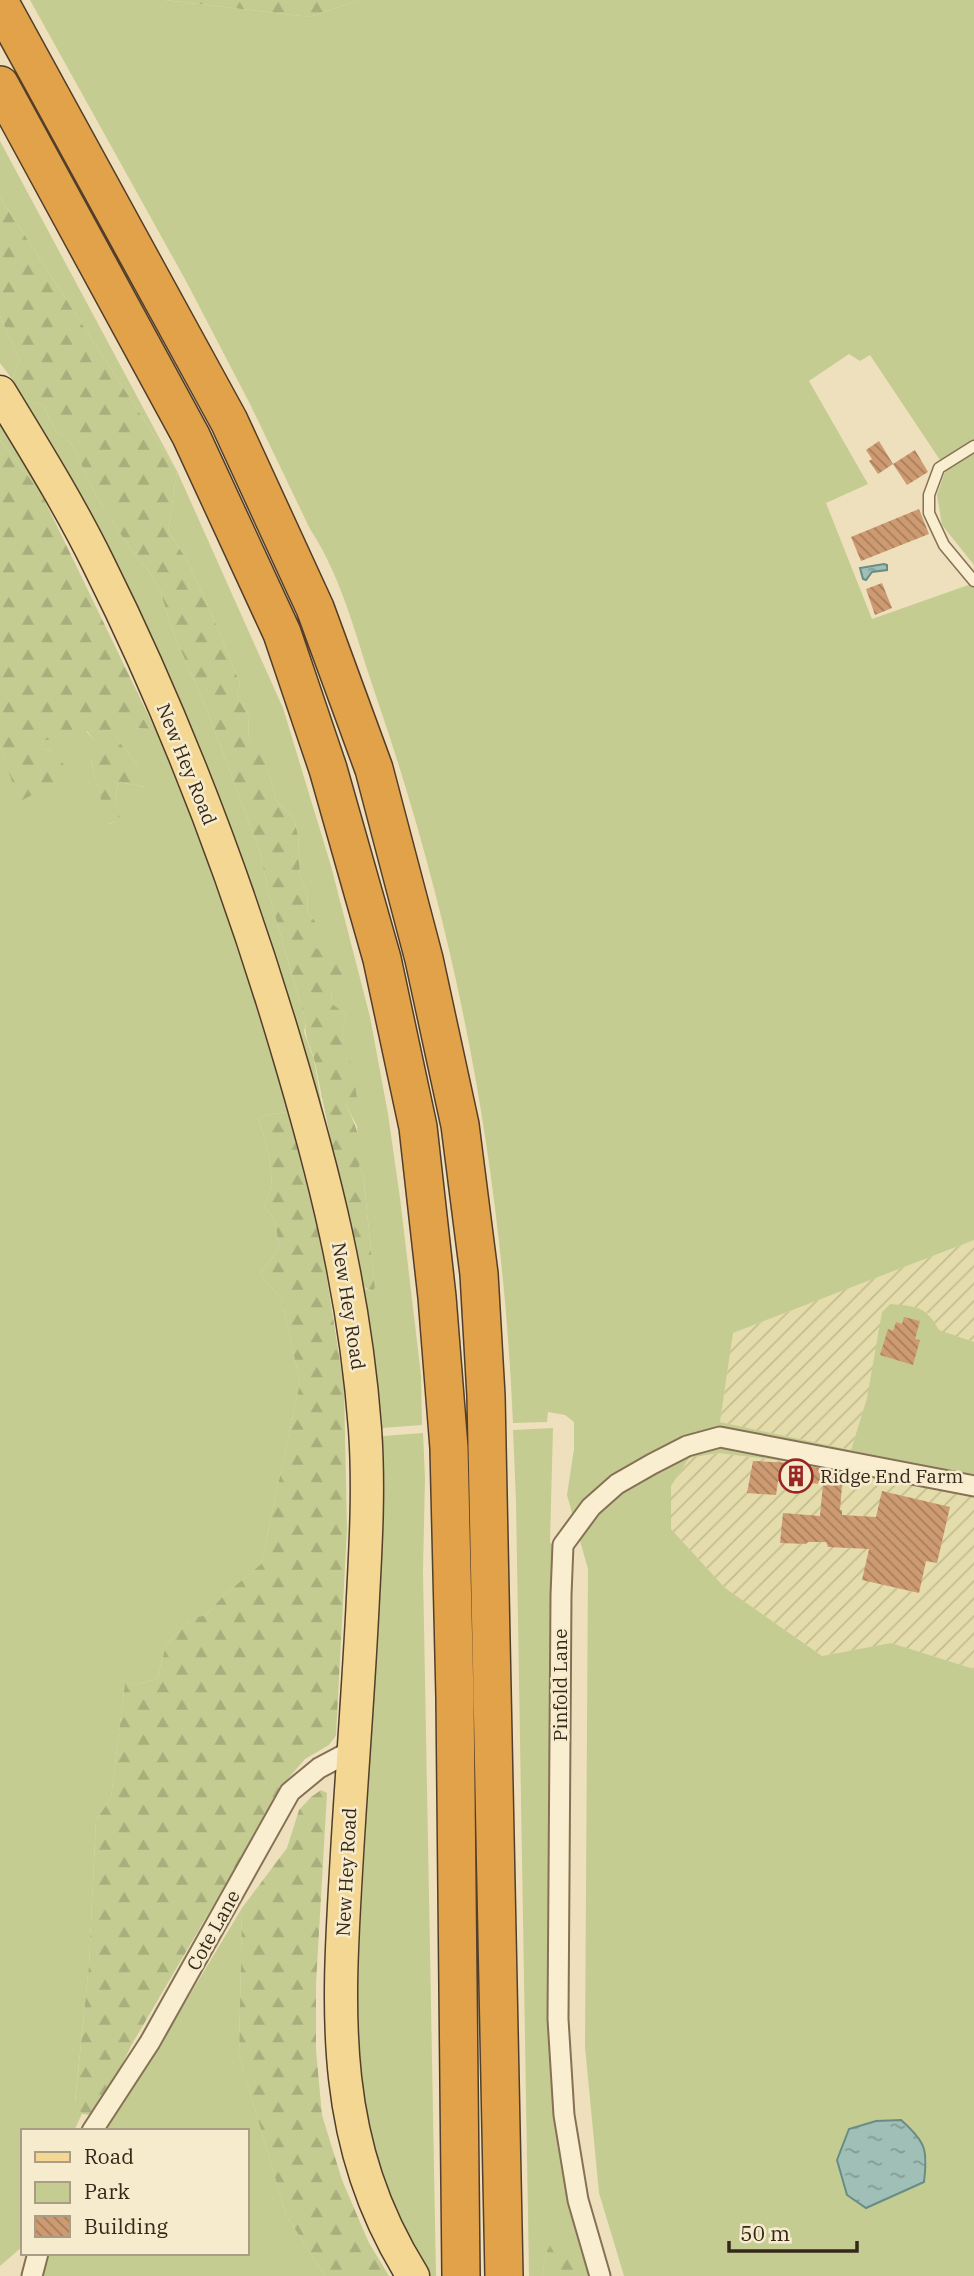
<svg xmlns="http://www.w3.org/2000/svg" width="974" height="2276" font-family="'IBM Plex Serif',serif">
<defs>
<pattern id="farmland-furrows" width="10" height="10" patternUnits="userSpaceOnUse" patternTransform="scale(1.75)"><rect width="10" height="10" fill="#e4dcaa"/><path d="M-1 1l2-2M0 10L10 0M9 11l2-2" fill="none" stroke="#c4bd92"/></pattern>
<pattern id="forest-firs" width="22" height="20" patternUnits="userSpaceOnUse" patternTransform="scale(1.75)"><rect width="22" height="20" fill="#c4cc91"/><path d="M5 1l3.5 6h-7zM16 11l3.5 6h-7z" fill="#a9af7c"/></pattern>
<pattern id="water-ripples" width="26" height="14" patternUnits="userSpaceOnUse" patternTransform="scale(1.75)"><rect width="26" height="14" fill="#a0bfb7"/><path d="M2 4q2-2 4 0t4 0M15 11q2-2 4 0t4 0" fill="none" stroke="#839b94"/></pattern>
<pattern id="building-back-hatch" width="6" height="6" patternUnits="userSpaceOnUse" patternTransform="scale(1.75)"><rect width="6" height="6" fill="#cd9a71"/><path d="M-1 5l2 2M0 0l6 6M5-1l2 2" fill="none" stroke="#a77e5c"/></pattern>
</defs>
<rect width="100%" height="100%" fill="#eee0bd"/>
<path fill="url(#farmland-furrows)" d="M974 1240V1342L938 1330 929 1314 912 1306 867 1398 851 1450 720 1422 733 1333Z
M718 1453 819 1465 974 1497V1669L891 1643 822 1656 725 1588 671 1529V1486L689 1458Z"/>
<path fill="#c4cc91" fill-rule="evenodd" d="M30 0H165L310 17 359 0H974V565L942 525 937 495 946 469 870 355 860 361 849 354 809 381 868 484 826 503 872 619 974 583V1240L733 1333 720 1422 851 1450 867 1398 882 1312 890 1304C917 1307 925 1305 939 1330L974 1342V1497L819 1465 718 1453 689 1458 671 1486V1529L725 1588 822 1656 891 1643 974 1669V2276H624L599 2193 585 2047 588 1569 567 1495 574 1449V1422L565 1415 548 1412 547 1422 513 1423C502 1172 458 934 376 696 357 641 343 579 310 529L250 404 186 281ZM927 2158 924 2182 888 2198Z
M0 141 177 471 283 708 331 866 370 1017 388 1114 400 1198 421 1375 422 1425 382 1428 374 1348 364 1288 371 1291 375 1288 363 1173 359 1167 357 1126 346 1105 347 1053 342 1035 346 1014 331 1003 332 991 315 948V921L307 913 308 894 300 876 298 836 294 818 277 802 260 744 248 741 249 715 237 697 240 684 216 624 187 560 168 531 177 471 0 197Z
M0 316 20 360 12 379 0 363Z
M25 401 43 405 56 431 71 443 96 495 128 546 148 570 160 590 172 630 207 710 260 852 269 895 306 1022 304 1032 314 1060 323 1112C264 917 198 725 106 543 82 494 53 448 25 401Z
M0 424 5 431 41 493 0 440Z
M132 728 155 729C209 853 250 982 288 1112L265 1115 259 1119C266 1145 280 1182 264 1206L275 1220 279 1249 260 1274 282 1300 300 1383 261 1564 223 1596 206 1615 189 1620 166 1645 157 1679 134 1685 125 1684 111 1798 96 1820 89 1964 75 2102 82 2114 74 2131H23V2246L0 2266V746L20 802 54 753 41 747 43 739H81L86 731 100 747 91 760 108 824 120 821 115 801 118 782 144 787 136 763 116 738Z
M553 1428 550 1542 557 1551 551 1993 553 2091 563 2163 587 2258 547 2251 542 2276H529L516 1502 513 1430Z
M423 1433 425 1478 423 1571 436 2276H428C415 2250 402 2224 391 2197 366 2138 357 2075 356 2011L376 1637 383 1436Z
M242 1908 239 2055 286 2215 325 2276H43L50 2253H247V2131H105L156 2051Z"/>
<path fill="url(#forest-firs)" d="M165 0H359L310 17Z
M0 197 177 471 168 531 187 560 216 624 240 684 237 697 249 715 248 741 260 743 277 802 294 818 298 836 300 876 308 894 307 913 315 921V948L336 954 346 980 332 991 331 1003 346 1014 342 1035 353 1071 357 1098 346 1105C356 1125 364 1145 359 1167L363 1173 375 1288 372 1291 362 1286C346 1212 330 1138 315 1063 312 1048 303 1037 306 1022L269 895 260 852 207 710 172 630 160 590 148 570 128 546 96 495 71 443 56 431 43 405 25 401 12 379 20 360 0 316Z
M0 440 41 493 155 729 133 728 116 738 136 763 145 787 118 782 115 801 121 821 107 824 91 759 99 747 87 731 81 739 43 740 41 747 54 753 66 767 57 781 19 802 0 746Z
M288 1112 322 1247 344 1387 347 1529 336 1735 329 1745 305 1759 285 1782 131 2046 108 2093 92 2115 82 2114 75 2103 89 1964 96 1820 111 1798 125 1683 134 1685 157 1679 166 1645 190 1619 206 1615 223 1596 261 1564 300 1383 282 1300 260 1274 279 1249 275 1220 264 1206C280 1182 266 1145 259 1119L265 1115Z
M321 1790 327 1793 316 1984V2050L322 2115 342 2180 369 2243 389 2276H325L286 2215 239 2055 242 1908 287 1848 299 1810 311 1797Z
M555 2238C578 2248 585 2251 593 2276H542L547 2251Z"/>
<path fill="url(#water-ripples)" stroke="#688d84" stroke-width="2" d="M884 564 887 565V570L872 572 866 580 863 579 860 568Z
M901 2120C926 2142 928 2150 924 2182L866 2208 847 2195 837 2160 849 2129 876 2121Z"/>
<path fill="url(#building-back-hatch)" d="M879 441 893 464 878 474 869 461 872 459 866 450Z
M915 450 928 472 907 485 893 464Z
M919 509 929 534 861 561 851 537Z
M882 583 892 608 875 615 866 589Z
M904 1317 920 1321 915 1339 920 1340 913 1365 880 1355 888 1329 893 1331 896 1322 902 1324Z
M753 1461 793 1463 843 1473 840 1510H842V1515L876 1517 882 1491 950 1507 937 1563 926 1561 919 1593 862 1580 869 1549 828 1547 826 1542H808L806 1544 780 1543 783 1513 820 1516 823 1484 778 1481 776 1495 747 1493Z"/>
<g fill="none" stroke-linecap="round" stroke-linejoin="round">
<defs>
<path id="service" d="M974 446 939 468 929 495V513L944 545 974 581"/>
<path id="minor" d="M92 2131 150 2042 290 1792 319 1768 353 1750
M32 2276 38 2253
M600 2276 578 2200 564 2115 558 2019 561 1595 563 1545 591 1507 617 1484 652 1464 687 1446 720 1437 974 1486"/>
<path id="primary" d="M0 392C34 448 69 504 98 563 175 717 236 878 285 1042 324 1172 355 1293 365 1429 369 1485 366 1541 363 1597 359 1683 352 1768 347 1854 338 2008 327 2139 413 2276"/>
<path id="motorway" d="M0 3 229 421 315 608 374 769 424 959 460 1125 479 1274 486 1396 504 2276
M0 85 191 436 282 633 328 769 382 959 418 1127 437 1297 449 1448 455 1697 461 2276"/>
</defs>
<use href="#service" stroke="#867156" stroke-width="13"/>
<use href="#minor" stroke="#867156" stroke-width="23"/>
<use href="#primary" stroke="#533e2b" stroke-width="35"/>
<use href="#motorway" stroke="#533e2b" stroke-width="40"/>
<use href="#service" stroke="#f9eecf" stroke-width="10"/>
<use href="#minor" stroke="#f9eecf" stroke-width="19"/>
<use href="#primary" stroke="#f3d792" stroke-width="32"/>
<use href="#motorway" stroke="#e1a24a" stroke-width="37"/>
</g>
<defs>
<symbol id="building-ring" viewBox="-11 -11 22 22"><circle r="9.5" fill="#f6ebcc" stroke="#962725" stroke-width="1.5"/><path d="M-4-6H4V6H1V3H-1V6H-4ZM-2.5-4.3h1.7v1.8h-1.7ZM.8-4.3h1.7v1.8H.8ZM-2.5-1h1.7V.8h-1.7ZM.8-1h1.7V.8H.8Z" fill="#962725"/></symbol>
</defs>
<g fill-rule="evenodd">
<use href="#building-ring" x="777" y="1457" width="38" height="38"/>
</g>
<g text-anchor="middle" stroke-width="5" stroke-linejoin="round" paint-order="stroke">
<g font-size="19" fill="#35281b" stroke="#f6ebcc">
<text transform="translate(187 764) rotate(68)" y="7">New Hey Road</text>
<text transform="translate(349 1306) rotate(81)" y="7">New Hey Road</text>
<text transform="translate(560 1685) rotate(-90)" y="7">Pinfold Lane</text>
<text transform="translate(346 1872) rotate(-87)" y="7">New Hey Road</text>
<text transform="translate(213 1930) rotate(-61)" y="7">Cote Lane</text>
</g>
<g font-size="19" fill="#35281b" stroke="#f6ebcc" text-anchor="start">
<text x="820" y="1483">Ridge End Farm</text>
</g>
</g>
<rect x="21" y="2129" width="228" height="126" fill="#f6ebcc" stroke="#a99d85" stroke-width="2"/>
<rect x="35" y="2152" width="35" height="10" fill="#f3d792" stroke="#a99d85" stroke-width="2"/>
<text x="84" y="2164" font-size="21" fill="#35281b">Road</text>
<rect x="35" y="2182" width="35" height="21" fill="#c4cc91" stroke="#a99d85" stroke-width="2"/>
<text x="84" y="2199" font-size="21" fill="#35281b">Park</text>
<rect x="35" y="2216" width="35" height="21" fill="url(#building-back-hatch)" stroke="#a99d85" stroke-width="2"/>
<text x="84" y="2234" font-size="21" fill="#35281b">Building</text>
<path d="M729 2241v10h128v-10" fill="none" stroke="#35281b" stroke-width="3.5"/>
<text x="740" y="2241" font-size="21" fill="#35281b" stroke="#f6ebcc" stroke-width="5" paint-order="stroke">50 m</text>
</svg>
